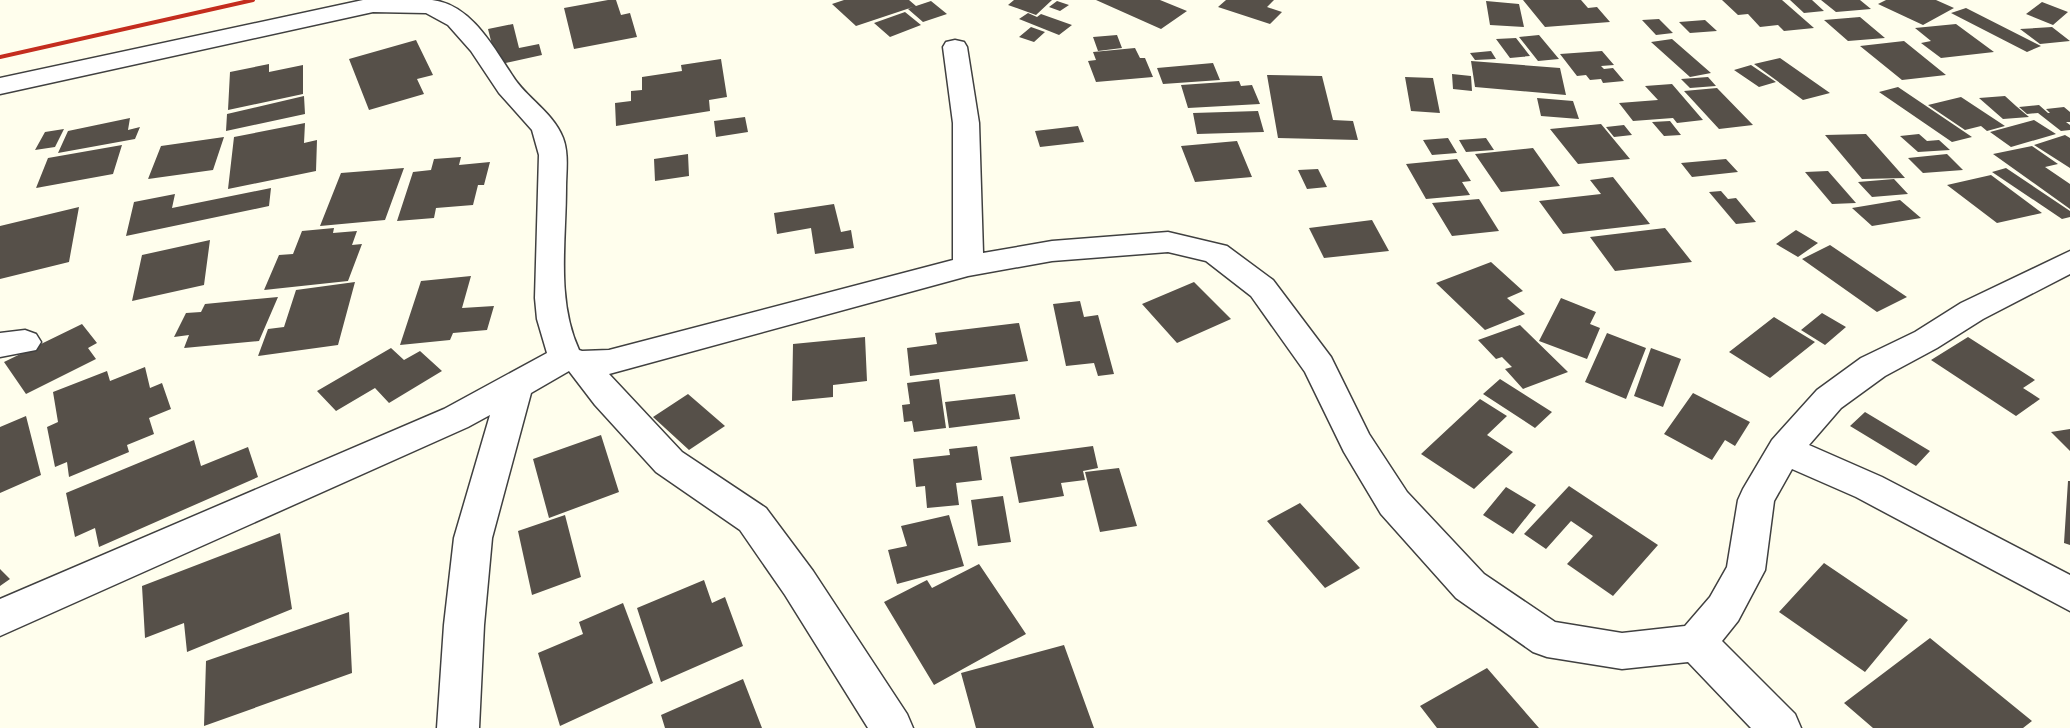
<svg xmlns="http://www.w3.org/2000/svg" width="2070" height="728" font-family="'Roboto Serif',serif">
<rect width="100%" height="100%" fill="#fffeed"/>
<path fill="#565049" d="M608 0H616L621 15 630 13 637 37 574 49 564 8Z
M844 0H909L916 6 931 1 947 14 923 22 908 9 913 7 856 26 832 4Z
M1014 0H1052L1036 15 1008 5Z
M1096 0H1160L1187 11 1161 29Z
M1226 0H1274L1267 7 1282 12 1270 24 1218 7Z
M1523 0H1581L1588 8 1597 7 1610 22 1545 27Z
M1722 0H1782L1814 28 1784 31 1778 25 1760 27 1748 14 1738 15Z
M1790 0H1812L1824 11 1804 13Z
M1821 0H1860L1871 9 1836 12Z
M1886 0H1936L1954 8 1923 25 1878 4Z
M1057 1 1069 5 1060 11 1049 7Z
M1486 1 1519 4 1524 27 1490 25Z
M2042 2 2068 12 2053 25 2026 14Z
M1966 8 2041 46 2027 52 1951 13Z
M905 12 921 25 890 37 874 23Z
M1028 13 1037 17 1041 14 1072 25 1059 35 1019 19Z
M1860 17 1885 38 1848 41 1824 20Z
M1659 19 1673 33 1656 35 1642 20Z
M1705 20 1717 31 1690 33 1679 22Z
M513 24 519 48 539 44 542 55 497 65 488 29Z
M1956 24 1994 52 1941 58 1921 43 1931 41 1915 28Z
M1031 27 1045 32 1034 42 1019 37Z
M2052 27 2070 41 2040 44 2020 29Z
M1117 35 1122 48 1098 51 1093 37Z
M1539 35 1559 59 1538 61 1519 37Z
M1516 38 1530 56 1510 58 1496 39Z
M1672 39 1711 73 1690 77 1651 42Z
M416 40 433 75 417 79 424 94 369 110 349 59Z
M1904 41 1946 75 1902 80 1860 46Z
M1135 48 1140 58H1145L1153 77 1096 82 1088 61 1096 60 1093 52Z
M1491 51 1496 59 1475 60 1470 53Z
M1602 51 1614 65 1601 66 1604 69 1613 68 1624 81 1603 83 1601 79 1590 80 1586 75 1577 76 1560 54Z
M1780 58 1830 93 1803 100 1754 64Z
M721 59 727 97 709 100 710 111 616 126 615 103 631 101V91L642 90V77L682 71 681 65Z
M1471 61 1560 68 1566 95 1475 87Z
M1213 63 1220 80 1163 84 1157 68Z
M269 64V72L303 65V94L228 110 230 72Z
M1751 65 1776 82 1759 87 1734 70Z
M1452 74 1471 76 1472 91 1453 89Z
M1267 75 1322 76 1333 120 1353 121 1358 140 1278 138Z
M1405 77 1433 78 1440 113 1411 111Z
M1708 77 1716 86 1690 88 1681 79Z
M1239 81 1241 86 1252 85 1260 104 1188 108 1181 85Z
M1672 84 1703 120 1677 123 1673 118 1633 121 1619 103 1658 100 1645 86Z
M1898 87 1972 137 1952 142 1879 92Z
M1717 88 1753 125 1719 129 1684 91Z
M304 96 305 114 226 131 227 114Z
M2005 96 2016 106 2029 117 2003 119 1979 98Z
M1961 97 2005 126 1987 131 1981 126 1965 130 1928 105Z
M1537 98 1573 101 1579 119 1541 116Z
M2039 105 2048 113H2050L2046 109 2064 107 2070 112V122H2066L2070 125V130L2061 131 2038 113 2027 114 2019 107Z
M1258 111 1264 132 1197 134 1193 113Z
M745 117 748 132 716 137 714 121Z
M130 118 128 130 140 127 135 139 58 153 68 131Z
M2034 120 2056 134 2011 147 1990 132Z
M1670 121 1681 135 1664 136 1652 122Z
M305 123 304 143 317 140 316 171 228 189 234 137Z
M1601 124 1630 159 1578 164 1550 129Z
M1624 125 1632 135 1614 137 1606 127Z
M1078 126 1084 142 1040 147 1035 131Z
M64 129 55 147 35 150 45 132Z
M1866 134 1905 178 1862 179 1825 135Z
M1919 134 1927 141 1939 140 1950 150 1918 152 1900 136Z
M2065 135 2070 138V168L2034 145Z
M224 137 213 170 148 179 161 146Z
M1448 138 1457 153 1432 155 1423 140Z
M1486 138 1494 150 1466 152 1459 140Z
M1237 141 1252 177 1195 182 1181 146Z
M122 145 113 174 36 188 48 158Z
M2032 146 2058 164 2045 167 2070 184V209L1993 154Z
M1533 148 1560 186 1501 192 1475 154Z
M688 154 689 176 655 181 654 159Z
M1947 154 1963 170 1923 173 1908 158Z
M461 157 459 165 490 162 484 185H478L473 205 436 208 434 218 397 221 413 172 431 170 434 159Z
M1457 159 1471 181 1462 182 1470 195 1426 199 1406 164Z
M1726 159 1738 172 1692 177 1681 163Z
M404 168 385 220 320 226 341 173Z
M2006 168 2070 211V217L2062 219 1992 172Z
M1318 169 1327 187 1307 189 1298 170Z
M1828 171 1856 203 1832 204 1805 172Z
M1991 175 2042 213 1997 223 1947 185Z
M1613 177 1650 224 1563 234 1539 201 1601 194 1590 180Z
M1894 179 1908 194 1872 197 1858 182Z
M271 188 269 206 126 236 134 202 175 194 172 208Z
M1721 191 1728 199 1736 198 1756 222 1736 224 1709 192Z
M1479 199 1499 231 1452 236 1432 203Z
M1900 200 1921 218 1872 226 1852 208Z
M834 204 841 232 851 230 854 248 815 254 811 228 777 234 774 213Z
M79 207 69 262 0 279V226Z
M1372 220 1389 251 1324 258 1309 228Z
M334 228 333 233 357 231 352 245 362 244 348 281 264 290 279 255 293 254 302 231Z
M1665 228 1692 262 1615 271 1590 237Z
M1796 230 1818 243 1798 257 1776 244Z
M210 240 204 285 132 301 142 255Z
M1830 245 1907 297 1877 312 1802 259Z
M1491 262 1523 291 1507 298 1525 314 1485 330 1436 283Z
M471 276 462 308 494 306 487 330 453 333 450 340 400 345 421 281Z
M355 282 338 345 258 356 268 329 284 327 296 290Z
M1194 282 1231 319 1177 343 1142 304Z
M278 297 259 341 184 348 189 335 174 337 186 313 201 312 205 304Z
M1561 298 1596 312 1590 324 1600 328 1587 359 1539 341Z
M1080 301 1084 317 1098 315 1114 374 1098 376 1094 363 1066 366 1053 304Z
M1822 313 1846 327 1825 345 1801 330Z
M1774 317 1815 342 1770 378 1729 352Z
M1019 323 1028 361 910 376 907 348 937 344 935 333Z
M82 324 97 343 88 348 96 359 26 394 4 362Z
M1520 325 1568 372 1523 389 1505 369 1512 367 1502 357 1496 359 1478 340Z
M1607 333 1646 348 1626 399 1585 382Z
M865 337 867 381 833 385V397L792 401 793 344Z
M1968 337 2035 380 2023 388 2040 399 2016 416 1931 360Z
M391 348 404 360 420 351 442 371 389 403 375 388 336 411 317 391Z
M1651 348 1681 359 1663 407 1634 396Z
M145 367 150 388 162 383 171 409 149 418 154 434 127 445 129 452 69 477 67 462 55 467 47 427 58 422 53 392 107 371 110 381Z
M939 379 946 428 914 432 912 421 904 422 902 405 910 404 907 383Z
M1500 379 1552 412 1535 428 1483 394Z
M1693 393 1750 422 1735 446 1725 440 1712 460 1664 434Z
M688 394 725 426 689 450 653 417Z
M1015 394 1020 419 949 428 945 402Z
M1480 399 1507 416 1487 435 1513 452 1474 489 1421 454Z
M1865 412 1930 451 1916 466 1850 426Z
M26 416 41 475 0 493V427Z
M2070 429V451L2051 432Z
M601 435 619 492 549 518 533 459Z
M194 440 201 466 248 447 258 477 99 547 95 528 75 537 66 493Z
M977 446 982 480 956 483 959 505 927 508 925 486 916 487 913 459 950 455 949 449Z
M1093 446 1098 468 1083 471 1085 480 1061 483 1064 496 1019 503 1010 457Z
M1119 468 1137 526 1100 532 1085 472Z
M2068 481H2070V545L2064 543Z
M1569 486 1658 545 1613 596 1567 564 1593 536 1571 521 1546 549 1524 534Z
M1506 487 1536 505 1513 534 1483 515Z
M1003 496 1011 542 978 546 971 500Z
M1300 503 1360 568 1325 588 1267 521Z
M565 515 581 577 532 595 518 531Z
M949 515 964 566 897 584 888 550 907 546 901 526Z
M280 533 292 609 187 652 184 623 145 638 142 586Z
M1824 563 1908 620 1865 672 1779 612Z
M979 564 1026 634 934 685 884 602 927 580 932 588Z
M0 569 10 579 0 586Z
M704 580 712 603 725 597 743 646 661 682 637 608Z
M623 603 653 683 560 726 538 653 583 634 579 622Z
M349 612 352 673 204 726 206 661Z
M1930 638 2032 721 2023 728H1873L1844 703Z
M1064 645 1094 728H976L961 673Z
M1487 668 1539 728H1437L1420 706Z
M743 679 762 728H665L661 715Z"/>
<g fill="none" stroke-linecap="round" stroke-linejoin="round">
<defs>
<path id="minor" d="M363 0C386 0 409 0 432 0 470 4 493 46 512 75 526 98 553 112 563 138 569 154 566 172 566 188 566 241 556 300 579 350L582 351 609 350 953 260V123L943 47 946 42 955 40 964 42 967 47 979 123 983 253 1052 241 1168 232 1227 246 1273 280 1331 357 1369 434 1407 492 1484 574 1555 622 1622 633 1685 626 1710 597 1727 567 1738 500 1743 489 1772 440 1817 390 1861 358 1915 332 1961 303 2070 251V274L1983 319 1937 348 1885 376 1841 408 1809 445 1882 477 2070 575V611L1856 497 1792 469 1774 501 1765 570 1738 621 1722 641 1795 714 1801 728H1751L1688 662 1622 669 1547 657 1533 652 1456 598 1381 514 1344 452 1305 372 1251 296 1206 261 1168 252 1052 261 968 276 609 374 682 452 766 508 813 571 907 714 913 728H868L785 595 740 530 656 472 595 405 569 371 531 393 492 538 484 625 479 728H437L444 625 454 538 490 415 468 427 0 636V599L444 409 547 353 537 319 535 298 539 155 532 130 499 93 471 51 448 25 426 13 373 12 0 94V78Z
M25 330 36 334 41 342 36 350 0 357V333Z"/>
</defs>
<use href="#minor" stroke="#404040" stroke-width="3"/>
<use href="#minor" fill="#fff" fill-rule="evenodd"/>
<path stroke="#c42d1e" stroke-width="4" d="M0 57 253 0"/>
</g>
</svg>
